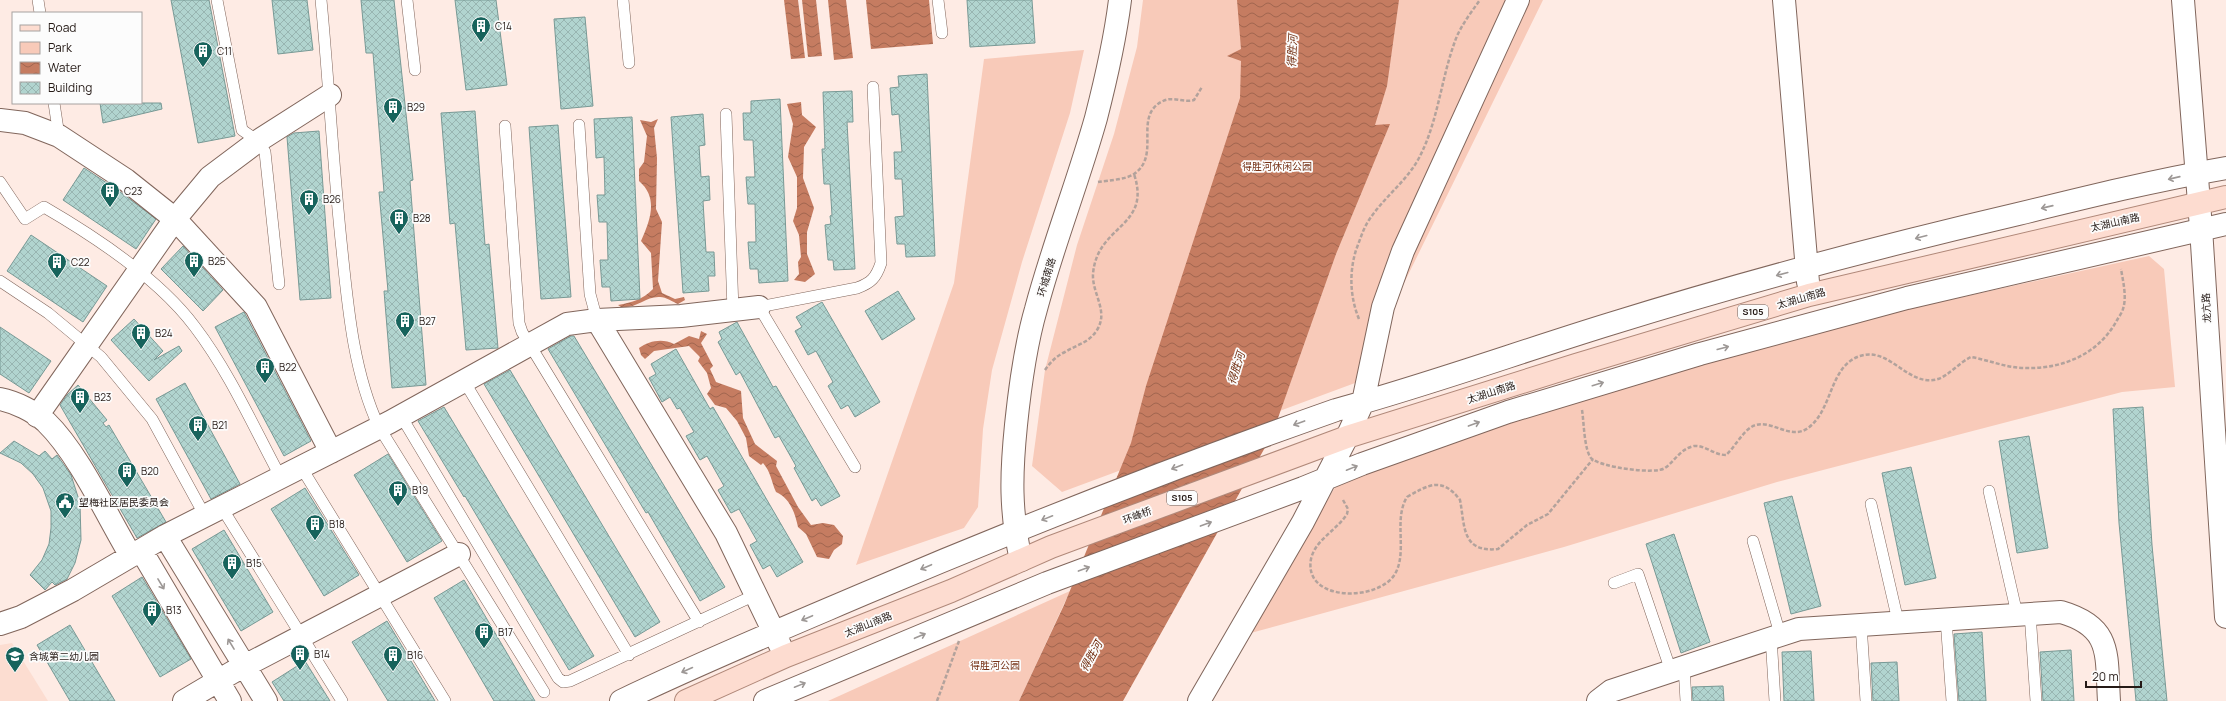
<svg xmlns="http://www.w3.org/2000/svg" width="2226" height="701" font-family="Manrope,'Noto Sans SC',sans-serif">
<defs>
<pattern id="water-waves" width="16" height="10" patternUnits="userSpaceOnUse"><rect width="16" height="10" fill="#c57c61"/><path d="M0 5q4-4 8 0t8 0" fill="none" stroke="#a0654f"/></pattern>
<pattern id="building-cross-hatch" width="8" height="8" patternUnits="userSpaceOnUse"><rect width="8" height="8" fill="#b1d4cf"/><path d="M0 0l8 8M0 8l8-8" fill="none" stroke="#98b5b1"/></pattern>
</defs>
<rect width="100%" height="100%" fill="#feebe4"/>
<path fill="#fcddd1" d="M12 643 48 701H0V645Z"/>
<path fill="#f8cab9" d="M1143 0H1543L1355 383 1062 492 1032 466 1045 370 1077 245 1114 134 1137 47Z
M1084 50 1070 113 1022 262 992 370 983 429 978 507 964 528 856 565 954 283 984 59Z
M2149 256 2164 269 2175 387 2122 392 1777 482 1564 547 1247 634 1349 464 1813 330Z
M1070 591 1019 701H828Z"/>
<path fill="url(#water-waves)" d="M784 0H798L805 58 791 59Z
M802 0H816L822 56 808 57Z
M828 0H846L853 58 834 60Z
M866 0H929L933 44 871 49Z
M1237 0H1399L1387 86 1375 125 1390 124 1336 254 1272 435 1123 701H1019L1064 605 1131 443 1146 386 1240 98 1241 61 1227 56 1241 49Z
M801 102 802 115 816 127 804 147 803 178 814 208 807 232V254L815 274 805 282 794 280 799 274 798 262 801 257 799 235 793 221 797 208V177L788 157 793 124 787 104Z
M658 119 654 128 657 158 656 209 662 222 658 281 662 293 675 299 684 297 685 300 678 304C673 302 666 297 660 297 646 296 636 309 621 307L618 305C633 302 642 300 653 289L651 253 641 241C650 221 659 198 639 181V169L644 162 647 136 640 120 651 122Z
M701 331 707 334 701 343 713 366 710 369 716 382 741 391 743 418 755 444 777 461 776 466 798 507 811 525 823 523 834 525 843 536 842 544 834 550 829 559 817 557 806 534 798 527C795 513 790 498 776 492 771 481 771 472 763 463L761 465 749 456 746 438 737 421 726 408 715 405 707 394 711 388 707 373 698 361 700 357 689 346 654 351 645 359 641 355 639 348C649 341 662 338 674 344L689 336 699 339Z"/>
<path fill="url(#building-cross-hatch)" stroke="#789995" d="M171 0H209L235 136 198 143Z
M272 0H307L313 50 278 54Z
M361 0H394L413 180 410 181 426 385 392 388 384 291H388L379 192H384L373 53H366Z
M455 0H496L507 85 466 90Z
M967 0H1032L1035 43 970 47Z
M585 17 593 106 561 109 554 19Z
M927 74 935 256 906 257 905 244H897L895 217 904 216 902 179H895L894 152H902L899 114 892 115 890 88 899 87 898 76Z
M852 91 853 122H847L855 269 834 270 833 260H828L825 225 831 224 830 216 832 215 830 184H824L822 149H825L823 92Z
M780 99 788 281 759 283 758 269H750L748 242H756L755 204H748L746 177H755L753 140H744L743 113H751V101Z
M100 103H161L162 109 103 123Z
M475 111 485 245 489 244 498 348 466 350 455 223 450 224 441 113Z
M703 114 705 145 699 146 701 177 709 176 710 200 703 201 706 252H714L715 276H708L709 291 683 293 671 117Z
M632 117 640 299 611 301 610 287H602L600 260H608L607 222H599L597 195H605L604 157 596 158 594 119Z
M558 125 571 297 541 299 529 127Z
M319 131 331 298 300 300 287 137 294 133Z
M84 168 119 191 156 219 136 249 63 200Z
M31 235 107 286 83 322 7 271Z
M183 246 223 290 203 311 161 269Z
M898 291 915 319 882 340 865 311Z
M822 302 880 402 855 417 848 405 841 409 828 386 833 382 816 351 808 355 795 331 802 327 796 317Z
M244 312 311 441 284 456 215 327Z
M134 319 163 351 154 360 179 346 182 351 149 381 111 340Z
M737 322 773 387 776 386 840 496 821 506 816 498 812 501 794 468 796 466 779 436 775 438 740 372 736 375 718 342 722 339 719 332Z
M0 327 51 361 29 393 0 374Z
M571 336H574L725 587 700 601 648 512 646 513 548 349Z
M676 349 710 409 713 407 803 562 777 577 770 565 763 569 750 545 757 541 739 509 731 513 718 490 724 486 707 456 700 460 686 436 694 432 680 408 677 409 670 397 662 402 649 378 656 374 651 364Z
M510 370 660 622 635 637 484 384Z
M185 383 240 484 211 499 156 399Z
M78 385 107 420 103 423 106 427 109 425 166 522 137 538 60 405 67 395Z
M444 407 594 656 569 670 465 496 464 497 418 421Z
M2143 407 2152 545 2167 701H2136L2119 523 2113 409Z
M2029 436 2048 548 2017 553 1999 441Z
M14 441 39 456 45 451 52 459 57 455 71 475 80 503 81 540 75 563 67 579 55 585 52 582 45 590 30 575 42 560 49 544 51 528V511L43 488 33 474 21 463 0 453Z
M388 454 442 541 407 562 354 475Z
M1911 467 1936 578 1905 585 1882 473Z
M305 488 359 575 324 596 271 509Z
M1792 496 1821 606 1791 614 1764 503Z
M224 530 273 612 241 631 192 549Z
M1674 534 1710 642 1681 653 1646 544Z
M142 577 191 659 160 677 112 596Z
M464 580 535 701H494L434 598Z
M387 621 435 701H388L352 642Z
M70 625 115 701H70L37 645Z
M1982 632 1986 701H1959L1954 634Z
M2071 650 2074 701H2043L2040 652Z
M1811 651 1814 701H1784L1782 652Z
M305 661 330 701H284L272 682Z
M1897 662 1899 701H1873L1871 663Z
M1723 686 1724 701H1693L1692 687Z"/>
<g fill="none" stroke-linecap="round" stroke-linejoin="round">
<defs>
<path id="service" d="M38 0 40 13
M217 0 242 130 258 141 265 152 279 284
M321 0C329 83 333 167 342 250 348 309 354 374 379 427L544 692
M407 0 415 70
M623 0 629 63
M938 0 942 33
M54 103 59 136
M726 114 733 310
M579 125 590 294 597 320
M505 126 519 323 522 332 699 622
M0 182 25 219 44 207C94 236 160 280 195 327 230 373 254 428 281 478
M0 281 48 313 101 357 152 419 205 516
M464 381 629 655
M401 416 558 678 563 682 570 681 755 595
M301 467 445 701
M855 467 759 307 857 288C871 283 876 278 881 263L873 87
M1989 491 2017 614
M1871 504 1898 621
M222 508 342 701
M1753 541 1780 634
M1614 583 1638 574 1671 671
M2030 613 2036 701
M1946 619 1952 701
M1861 624 1866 701
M1771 637 1775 701
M1684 666 1686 701"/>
<path id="minor" d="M1784 0 1808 282
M0 120 25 123 59 136 126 180 175 219 256 307 331 452
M597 320 726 533 780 645
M0 399C15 402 34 411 46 422 79 454 107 516 131 556
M37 416 175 219 210 177 258 141 330 95
M165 536 266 701
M141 550 230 701
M0 624 21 617 73 590 165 536 390 422 567 324 597 320 681 316 759 307
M184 701 233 672 459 554
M621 701C702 662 784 628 866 593 1021 527 1177 466 1336 410 1428 385 1519 352 1610 324 1745 282 1881 246 2018 214 2087 197 2156 180 2226 168
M765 701 1047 583 1303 488 1362 464 1508 412 1700 354 1907 298 2226 224
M1199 701 1303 522 1347 437 1363 402 1383 307 1403 251 1518 0
M1598 701 1611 691 1799 629 2061 612C2113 627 2106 655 2109 701"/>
<path id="tertiary" d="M2183 0 2201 228 2226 617"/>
<path id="secondary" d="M1021 560C1010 511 1011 474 1016 425 1020 386 1025 347 1036 309 1053 245 1078 182 1096 118 1106 79 1115 40 1120 0"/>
<path id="primary" d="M686 701 786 656 951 591 1051 547 1347 437 1576 365 1809 295 2226 197"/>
</defs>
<use href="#service" stroke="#81665c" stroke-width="12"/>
<use href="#minor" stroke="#81665c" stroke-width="24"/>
<use href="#tertiary" stroke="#81665c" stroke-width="24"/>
<use href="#secondary" stroke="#81665c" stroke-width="24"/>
<use href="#primary" stroke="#b1897a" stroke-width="24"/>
<path stroke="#b2a29c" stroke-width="2.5" stroke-dasharray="4 2" stroke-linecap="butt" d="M1098 182C1109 180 1125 180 1134 174 1162 155 1132 116 1163 101 1173 96 1183 103 1194 100L1202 87
M1359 319C1350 297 1349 273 1356 250 1360 240 1363 229 1369 220 1384 197 1406 182 1419 158 1439 120 1441 76 1457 36 1463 23 1472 11 1480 0
M1045 370C1050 363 1056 356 1065 352 1076 345 1089 343 1097 330 1109 311 1092 294 1093 274 1097 224 1152 228 1134 174
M1582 410C1584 422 1584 449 1591 458 1599 467 1655 475 1665 468 1675 461 1680 449 1694 446 1705 445 1714 455 1726 455 1735 447 1742 432 1753 426 1771 418 1790 441 1808 428 1833 410 1829 366 1860 356 1890 346 1908 388 1938 379 1948 376 1960 362 1971 357 1989 360 2006 368 2025 368 2062 369 2097 355 2116 322 2118 318 2122 313 2123 309 2127 297 2123 281 2121 269
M1343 500 1348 509 1347 514C1337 530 1315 540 1311 559 1303 602 1378 602 1395 574 1408 551 1393 520 1407 497 1428 485 1442 476 1460 500 1465 525 1461 553 1498 549L1527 525 1548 514 1593 459
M937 701 959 641"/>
<use href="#service" stroke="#fff" stroke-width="11"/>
<use href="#minor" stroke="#fff" stroke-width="22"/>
<use href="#tertiary" stroke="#fff" stroke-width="22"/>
<use href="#secondary" stroke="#fff" stroke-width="22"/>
<use href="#primary" stroke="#fddcd0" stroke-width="22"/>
</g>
<defs><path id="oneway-shaft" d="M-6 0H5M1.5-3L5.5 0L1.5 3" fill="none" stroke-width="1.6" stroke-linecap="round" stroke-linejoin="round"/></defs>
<g stroke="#9d9896">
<use href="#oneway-shaft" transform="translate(2174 178) rotate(167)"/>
<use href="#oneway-shaft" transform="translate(2047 207) rotate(167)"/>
<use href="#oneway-shaft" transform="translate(1921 237) rotate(165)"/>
<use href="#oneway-shaft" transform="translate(1782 274) rotate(165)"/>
<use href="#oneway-shaft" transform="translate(1723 348) rotate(-15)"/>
<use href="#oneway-shaft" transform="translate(1598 384) rotate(-17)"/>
<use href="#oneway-shaft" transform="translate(1299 423) rotate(160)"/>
<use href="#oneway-shaft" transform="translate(1474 424) rotate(-20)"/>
<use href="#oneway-shaft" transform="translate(1177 467) rotate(159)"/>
<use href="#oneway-shaft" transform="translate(1352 468) rotate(-22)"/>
<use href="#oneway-shaft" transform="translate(1047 518) rotate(158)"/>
<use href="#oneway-shaft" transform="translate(1206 524) rotate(-20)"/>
<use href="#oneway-shaft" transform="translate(926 567) rotate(157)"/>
<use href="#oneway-shaft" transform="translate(1084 569) rotate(-20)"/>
<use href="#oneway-shaft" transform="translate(161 584) rotate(59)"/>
<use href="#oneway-shaft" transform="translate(807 618) rotate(157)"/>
<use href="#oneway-shaft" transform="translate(920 636) rotate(-23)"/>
<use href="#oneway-shaft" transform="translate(231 644) rotate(-121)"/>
<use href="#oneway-shaft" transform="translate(687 670) rotate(156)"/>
<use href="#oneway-shaft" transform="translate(800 685) rotate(-22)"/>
</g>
<defs>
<symbol id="building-pin" viewBox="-11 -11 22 30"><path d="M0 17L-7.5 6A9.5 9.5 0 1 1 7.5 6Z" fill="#17635c" stroke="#fcfcfc"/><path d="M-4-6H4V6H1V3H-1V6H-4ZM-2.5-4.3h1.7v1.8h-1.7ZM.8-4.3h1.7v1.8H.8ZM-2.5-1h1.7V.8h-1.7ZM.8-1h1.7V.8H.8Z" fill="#fff"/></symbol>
<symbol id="civic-pin" viewBox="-11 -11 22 30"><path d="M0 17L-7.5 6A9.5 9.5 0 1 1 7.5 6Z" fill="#17635c" stroke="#fcfcfc"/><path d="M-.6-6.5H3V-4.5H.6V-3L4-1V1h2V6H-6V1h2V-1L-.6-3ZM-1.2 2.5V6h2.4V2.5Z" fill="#fff"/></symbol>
<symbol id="school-pin" viewBox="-11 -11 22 30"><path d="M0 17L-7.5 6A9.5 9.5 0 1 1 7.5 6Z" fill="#17635c" stroke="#fcfcfc"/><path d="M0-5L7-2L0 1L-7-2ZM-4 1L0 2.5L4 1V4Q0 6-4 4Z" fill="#fff"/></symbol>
</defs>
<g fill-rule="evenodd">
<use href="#building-pin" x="470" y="15" width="22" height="30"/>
<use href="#building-pin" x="192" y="40" width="22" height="30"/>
<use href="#building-pin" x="382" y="96" width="22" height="30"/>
<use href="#building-pin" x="99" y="180" width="22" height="30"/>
<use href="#building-pin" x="298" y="188" width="22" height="30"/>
<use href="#building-pin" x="388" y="207" width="22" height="30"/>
<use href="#building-pin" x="183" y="250" width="22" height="30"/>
<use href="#building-pin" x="46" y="251" width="22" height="30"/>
<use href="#building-pin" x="394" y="310" width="22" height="30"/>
<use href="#building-pin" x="130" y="322" width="22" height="30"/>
<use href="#building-pin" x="254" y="356" width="22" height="30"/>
<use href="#building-pin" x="69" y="386" width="22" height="30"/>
<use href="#building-pin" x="187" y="414" width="22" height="30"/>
<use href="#building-pin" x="116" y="460" width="22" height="30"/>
<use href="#building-pin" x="387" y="479" width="22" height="30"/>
<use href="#civic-pin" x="54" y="491" width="22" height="30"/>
<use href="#building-pin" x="304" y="513" width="22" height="30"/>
<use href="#building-pin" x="221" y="552" width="22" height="30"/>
<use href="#building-pin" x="141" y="599" width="22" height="30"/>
<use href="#building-pin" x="473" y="621" width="22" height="30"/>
<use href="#building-pin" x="289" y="643" width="22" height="30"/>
<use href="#building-pin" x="382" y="644" width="22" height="30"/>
<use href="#school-pin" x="4" y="645" width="22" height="30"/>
</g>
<g text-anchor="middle" stroke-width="3.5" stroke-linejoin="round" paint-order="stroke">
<g fill="#fcfcfc" stroke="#665e5b" stroke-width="1">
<rect x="1738" y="305" width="30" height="14" rx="3"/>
<rect x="1167" y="491" width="30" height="14" rx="3"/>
</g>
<g font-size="9" font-weight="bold" fill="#251a16">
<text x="1753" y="315">S105</text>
<text x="1182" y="501">S105</text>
</g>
<g font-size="10" fill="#251a16" stroke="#fcfcfc" text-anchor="start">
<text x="495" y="30">C14</text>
<text x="217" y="55">C11</text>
<text x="407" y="111">B29</text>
<text x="124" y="195">C23</text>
<text x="323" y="203">B26</text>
<text x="413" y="222">B28</text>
<text x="208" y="265">B25</text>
<text x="71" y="266">C22</text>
<text x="419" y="325">B27</text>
<text x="155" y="337">B24</text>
<text x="279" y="371">B22</text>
<text x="94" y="401">B23</text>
<text x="212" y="429">B21</text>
<text x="141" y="475">B20</text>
<text x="412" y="494">B19</text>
<text x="79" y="506">望梅社区居民委员会</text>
<text x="329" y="528">B18</text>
<text x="246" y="567">B15</text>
<text x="166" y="614">B13</text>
<text x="498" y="636">B17</text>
<text x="314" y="658">B14</text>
<text x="407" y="659">B16</text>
<text x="29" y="660">含城第二幼儿园</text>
</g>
<g font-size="10" fill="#763216" stroke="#fcfcfc">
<text x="1277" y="170">得胜河休闲公园</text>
<text x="995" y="669">得胜河公园</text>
</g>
<g font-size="10" fill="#251a16" stroke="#fcfcfc">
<text transform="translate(2115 222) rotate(-13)" y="4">太湖山南路</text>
<text transform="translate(1046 277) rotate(-73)" y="4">环城南路</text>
<text transform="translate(1801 298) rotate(-16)" y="4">太湖山南路</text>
<text transform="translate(2206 308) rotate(-93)" y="4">龙亢路</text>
<text transform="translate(1491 392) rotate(-18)" y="4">太湖山南路</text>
<text transform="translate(1137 515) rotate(-21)" y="4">环峰桥</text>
<text transform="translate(868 624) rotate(-22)" y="4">太湖山南路</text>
</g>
<g font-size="11" font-style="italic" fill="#722f12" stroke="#fcfcfc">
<text transform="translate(1292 51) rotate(-87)" y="4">得胜河</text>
<text transform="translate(1236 368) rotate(-72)" y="4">得胜河</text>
<text transform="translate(1091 656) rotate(-61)" y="4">得胜河</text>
</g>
</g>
<rect x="12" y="12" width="130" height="92" fill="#fcfcfc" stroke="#a6a2a0"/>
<rect x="20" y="25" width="20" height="6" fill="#fddcd0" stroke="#a6a2a0"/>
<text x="48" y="32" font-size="12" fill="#251a16">Road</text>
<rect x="20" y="42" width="20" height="12" fill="#f8cab9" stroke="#a6a2a0"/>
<text x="48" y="52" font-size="12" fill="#251a16">Park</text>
<rect x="20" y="62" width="20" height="12" fill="url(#water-waves)" stroke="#a6a2a0"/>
<text x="48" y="72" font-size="12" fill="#251a16">Water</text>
<rect x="20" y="82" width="20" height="12" fill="url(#building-cross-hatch)" stroke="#a6a2a0"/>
<text x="48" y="92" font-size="12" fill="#251a16">Building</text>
<path d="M2086 681v6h55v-6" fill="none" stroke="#251a16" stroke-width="2"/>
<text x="2092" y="681" font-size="12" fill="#251a16" stroke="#fcfcfc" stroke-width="3" paint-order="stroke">20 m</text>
</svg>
